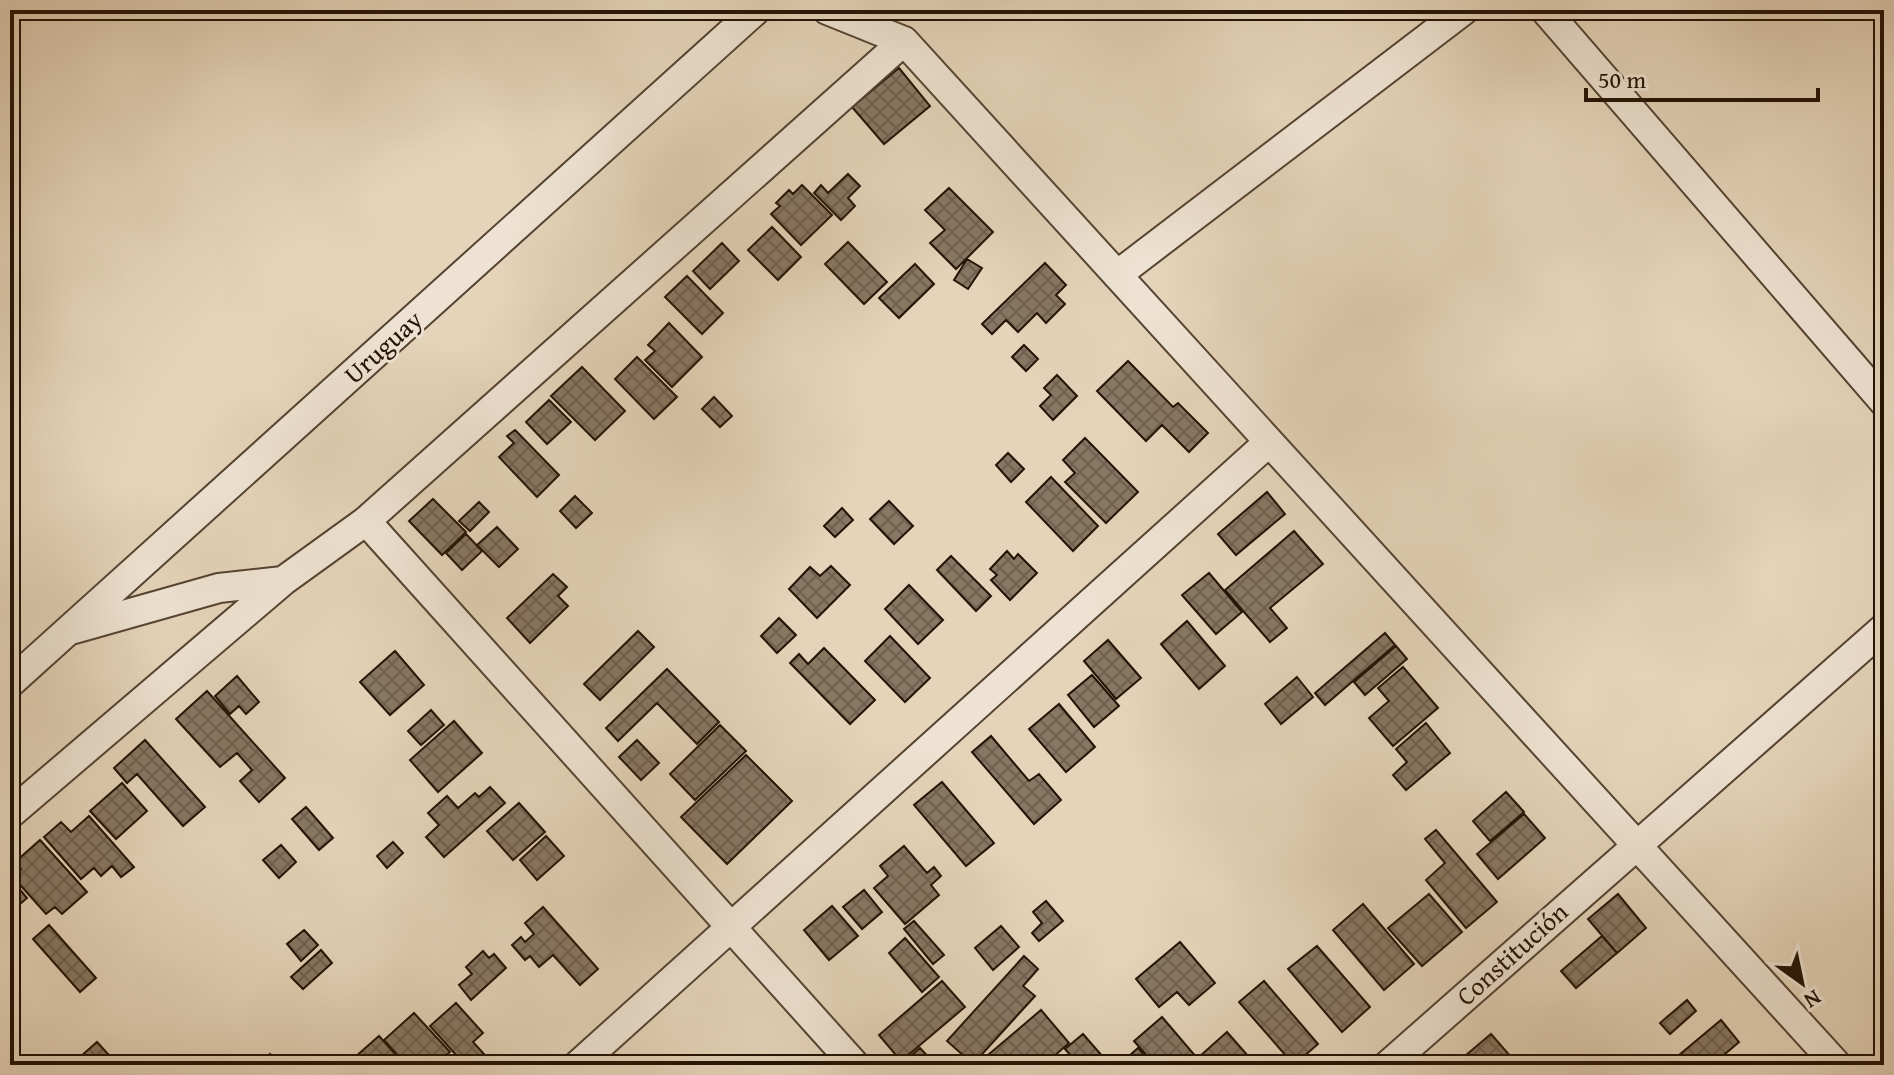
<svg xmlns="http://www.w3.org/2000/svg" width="1894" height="1075" font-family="'Gentium Book Plus',serif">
<defs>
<pattern id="building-cross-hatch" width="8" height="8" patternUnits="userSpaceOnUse" patternTransform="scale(2)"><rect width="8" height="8" fill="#887763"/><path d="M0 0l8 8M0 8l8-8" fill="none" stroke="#6f6050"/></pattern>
</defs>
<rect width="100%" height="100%" fill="#e5d4ba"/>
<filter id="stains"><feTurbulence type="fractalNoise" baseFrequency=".0025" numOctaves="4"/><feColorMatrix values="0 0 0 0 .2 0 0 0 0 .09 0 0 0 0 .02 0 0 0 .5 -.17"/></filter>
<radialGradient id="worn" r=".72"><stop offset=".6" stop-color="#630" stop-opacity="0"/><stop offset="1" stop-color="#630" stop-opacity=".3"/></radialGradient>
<path fill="url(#building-cross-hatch)" stroke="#241305" stroke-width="2" d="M899 68 930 106 884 144 852 107Z
M848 174 860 186 848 198 855 206 841 220 814 193 821 185 828 193Z
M802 185 832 215 801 245 771 214 780 206 776 203 789 190 793 194Z
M949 188 993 232 956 269 930 243 945 230 925 210Z
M772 227 801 257 778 280 748 250Z
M848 242 887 282 864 304 825 264Z
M722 243 739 261 710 289 693 271Z
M967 259 982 268 968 289 954 280Z
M1045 263 1066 285 1056 295 1065 304 1046 323 1037 313 1018 332 1006 320 992 334 982 324Z
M915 264 934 284 899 318 879 298Z
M687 276 723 313 702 334 665 297Z
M669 323 702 357 672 387 645 360 655 351 648 345Z
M1024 345 1038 359 1026 371 1012 357Z
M637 357 677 397 654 419 615 379Z
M1128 361 1173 407 1178 403 1208 433 1189 452 1162 425 1146 441 1097 391Z
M582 367 625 411 595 440 551 396Z
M1057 375 1077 396 1053 420 1040 406 1051 395 1044 388Z
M714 397 732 416 720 427 702 409Z
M549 400 571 422 547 444 526 422Z
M515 430 559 475 537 497 499 457 514 443 507 436Z
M1085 438 1138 492 1106 523 1065 482 1075 473 1063 460Z
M1008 453 1024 469 1011 482 996 465Z
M1051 477 1098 526 1073 551 1026 502Z
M1267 492 1285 514 1236 555 1218 534Z
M575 496 592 513 576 528 560 511Z
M433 499 466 532 442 555 409 521Z
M889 501 913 526 894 544 870 519Z
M479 502 489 512 470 531 459 521Z
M842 508 853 520 835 537 824 526Z
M497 527 518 549 499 567 477 545Z
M1294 531 1323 564 1270 608 1287 628 1270 642 1225 590Z
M466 534 482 551 462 570 446 553Z
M1007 551 1014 559 1018 554 1037 573 1010 600 991 580 997 575 990 569Z
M951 556 991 596 976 611 937 570Z
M831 566 850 585 817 618 789 589 810 567 820 576Z
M1209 573 1242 612 1216 634 1182 595Z
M553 574 567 587 558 596 568 606 530 643 507 618Z
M909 585 943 620 918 644 885 609Z
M779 618 796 635 777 653 761 636Z
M1187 621 1225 666 1199 689 1161 644Z
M638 631 654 647 600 700 584 684Z
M1385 633 1395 645 1325 705 1315 693Z
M890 636 930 678 905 702 865 661Z
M1108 640 1141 678 1116 699 1084 661Z
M1396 646 1407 659 1365 695 1354 682Z
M824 648 875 700 850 724 790 663 799 654 808 664Z
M395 651 424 685 390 715 360 682Z
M1403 667 1438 708 1393 746 1369 718 1389 701 1378 688Z
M667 669 719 722 697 744 657 703 618 741 606 728Z
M1092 675 1119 706 1094 727 1068 695Z
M237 676 259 702 246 714 239 706 230 714 215 696Z
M1297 677 1313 697 1281 724 1265 704Z
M207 691 285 778 259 802 240 781 252 770 237 753 220 767 176 719Z
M1059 704 1095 747 1066 772 1029 729Z
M431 710 444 725 421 745 408 731Z
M454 721 482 753 438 792 410 760Z
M1426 723 1450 753 1406 790 1393 775 1407 762 1396 749Z
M720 725 746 751 695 800 670 774Z
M991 736 1029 781 1039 774 1061 800 1034 824 972 752Z
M145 740 205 807 183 826 137 774 127 783 114 768Z
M637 740 659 763 641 780 619 757Z
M746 755 792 801 727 864 681 817Z
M942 782 994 843 966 866 914 805Z
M122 783 147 811 116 839 90 811Z
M490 787 505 803 444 857 426 837 439 825 428 813 447 796 458 808 475 793 479 797Z
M1506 792 1524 812 1490 841 1473 821Z
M519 803 545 832 513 860 487 831Z
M306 807 333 838 319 850 292 819Z
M1524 814 1545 838 1498 879 1477 854Z
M89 816 134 867 121 877 112 866 101 876 94 868 81 879 44 837 61 822 71 832Z
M1436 830 1497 902 1466 928 1426 880 1445 863 1425 839Z
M546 836 564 856 537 880 520 860Z
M40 840 87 892 62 914 55 907 46 914 13 877 21 869 15 862Z
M393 842 403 853 387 868 377 856Z
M281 845 296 862 279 878 263 860Z
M904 846 927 873 934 867 941 876 931 885 939 895 905 924 874 888 888 876 880 866Z
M10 878 27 898 10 913Z
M864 890 882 912 862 929 843 907Z
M1429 894 1462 932 1422 966 1388 928Z
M1618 894 1646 928 1617 953 1588 919Z
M1046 901 1063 921 1039 941 1032 933 1042 923 1033 912Z
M1363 904 1414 964 1384 990 1333 930Z
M832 906 858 936 829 960 804 930Z
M543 907 598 969 580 985 553 955 539 967 530 956 525 960 512 945 521 937 525 942 534 934 525 923Z
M914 921 944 955 933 964 904 929Z
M49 925 96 978 80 992 33 939Z
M1001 926 1019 947 993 970 975 948Z
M304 930 318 945 301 961 287 944Z
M1602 936 1617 953 1576 988 1561 971Z
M905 938 939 977 922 992 889 953Z
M1180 942 1215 983 1189 1005 1177 992 1159 1007 1136 979Z
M1317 946 1370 1007 1342 1032 1288 969Z
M321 950 332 963 303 989 291 977Z
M483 951 489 958 494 954 506 968 471 1000 459 985 472 974 466 967Z
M1024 956 1038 969 1023 986 1035 996 973 1064 947 1041Z
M942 981 965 1007 901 1061 879 1035Z
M1264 981 1318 1044 1294 1065 1239 1002Z
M1687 1000 1696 1011 1670 1034 1660 1023Z
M456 1003 483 1033 473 1042 494 1065H465L430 1026Z
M1041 1010 1069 1043 1044 1065H987L982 1060Z
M414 1013 450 1052 435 1065H406L384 1040Z
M1162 1017 1203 1065H1155L1134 1041Z
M1721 1020 1739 1042 1712 1065H1675L1672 1061Z
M1227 1032 1256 1065H1208L1200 1056Z
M1083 1034 1110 1065H1079L1065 1049Z
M1491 1034 1518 1065H1472L1465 1056Z
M379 1036 405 1065H346Z
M97 1042 118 1065H71Z
M920 1048 933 1062 930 1065H900Z
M1138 1048 1153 1065H1119Z
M270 1054 280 1065H258Z"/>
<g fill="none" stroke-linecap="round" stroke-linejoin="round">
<defs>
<path id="minor" d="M827 10 904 41 1837 1065
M1545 10 1884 402
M1117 275 1464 10
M366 521 855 1065
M74 629 219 588 283 581
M10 683 756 10
M10 814 283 581 366 521 904 41
M578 1065 1269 442
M1388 1065 1884 628"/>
</defs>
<use href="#minor" stroke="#544332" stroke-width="32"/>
<use href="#minor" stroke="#eee3d2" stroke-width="28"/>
</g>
<g text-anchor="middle" stroke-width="6" stroke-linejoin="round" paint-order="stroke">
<g font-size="26" fill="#241305" stroke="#eee3d2">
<text transform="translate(383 347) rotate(-42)" y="9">Uruguay</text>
<text transform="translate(1512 954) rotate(-42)" y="9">Constitución</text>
</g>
</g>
<rect width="1894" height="1075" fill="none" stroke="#e5d4ba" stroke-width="40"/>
<rect x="12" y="12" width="1870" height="1051" fill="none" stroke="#241305" stroke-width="4"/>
<rect x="20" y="20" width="1854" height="1035" fill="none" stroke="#241305" stroke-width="2"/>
<g transform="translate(1802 983) rotate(147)" stroke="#eee3d2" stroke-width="6" paint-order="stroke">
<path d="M0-6L14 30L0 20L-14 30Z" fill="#241305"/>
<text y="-12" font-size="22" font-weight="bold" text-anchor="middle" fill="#241305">N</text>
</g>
<path d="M1586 88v12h232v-12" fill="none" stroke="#241305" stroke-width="4"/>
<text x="1598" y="88" font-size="24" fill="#241305" stroke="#eee3d2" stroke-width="6" paint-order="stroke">50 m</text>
<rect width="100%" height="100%" filter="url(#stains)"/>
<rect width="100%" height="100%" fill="url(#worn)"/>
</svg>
